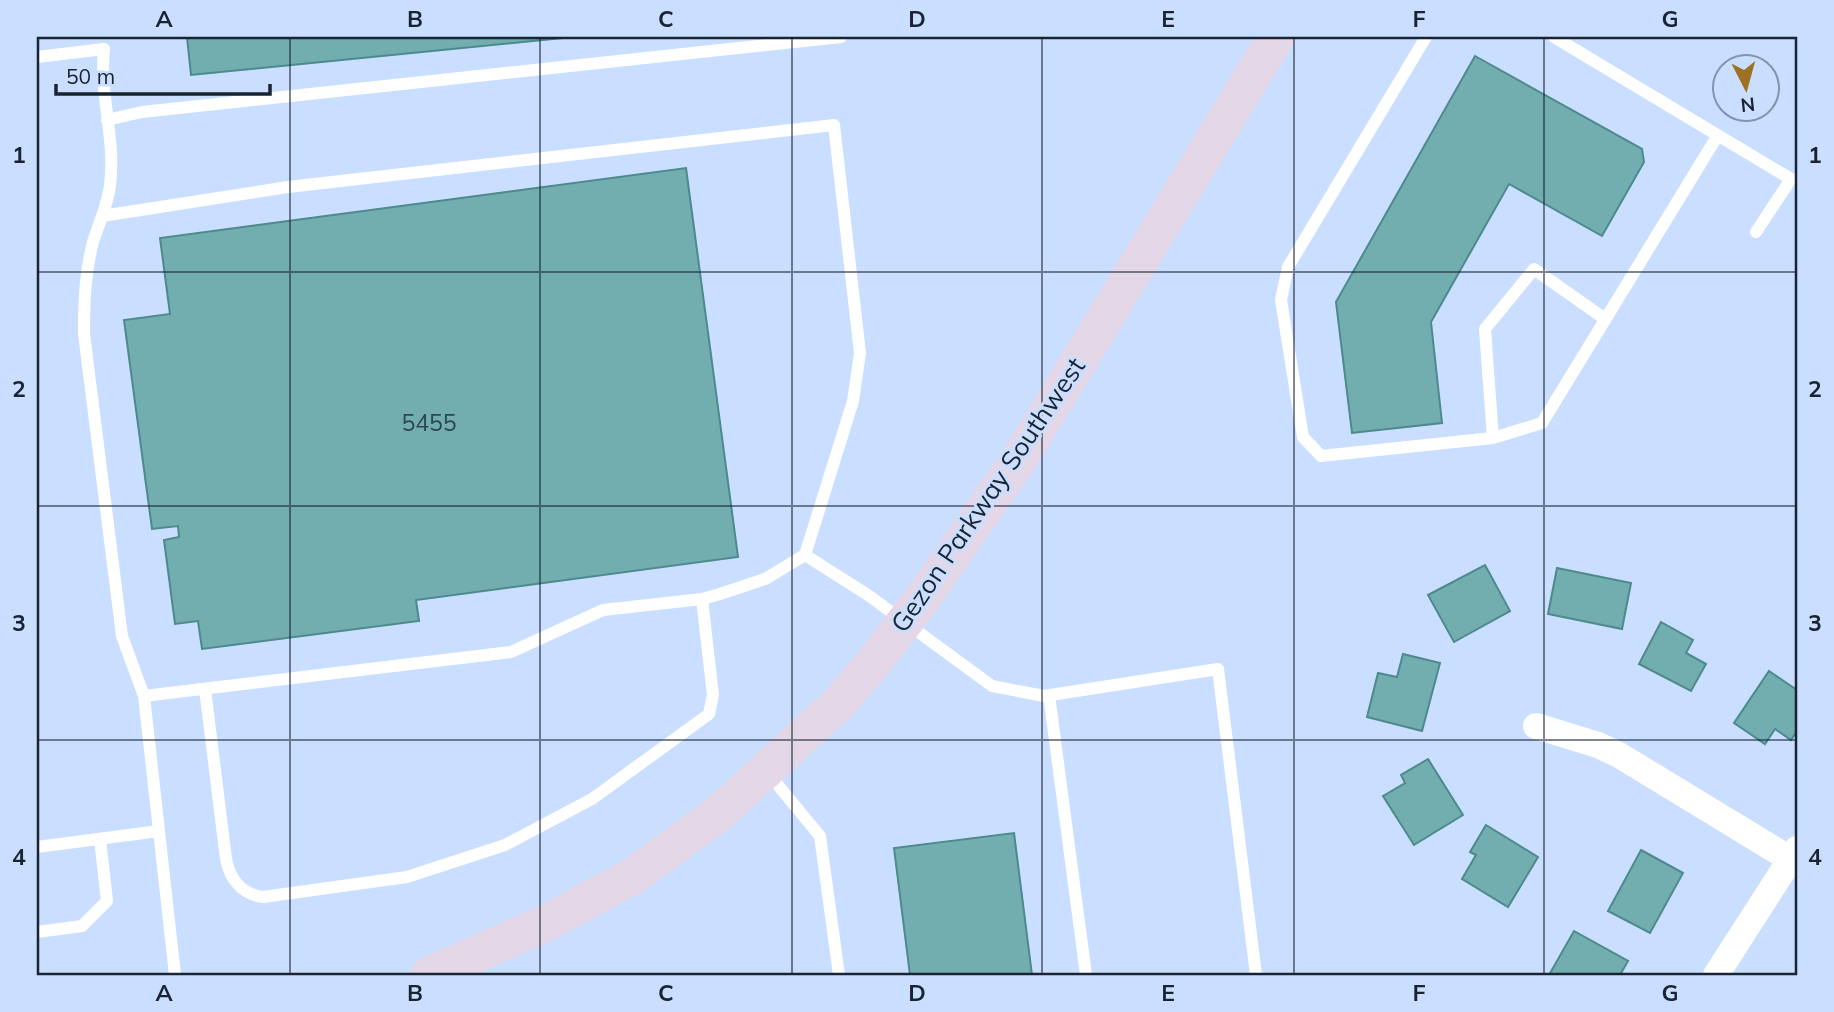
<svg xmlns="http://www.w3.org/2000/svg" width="1834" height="1012" font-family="Mulish,sans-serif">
<rect width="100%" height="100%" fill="#cadfff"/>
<path fill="#72aeb0" stroke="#4e898b" stroke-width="2" d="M187 37H573L191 75Z
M1475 56 1642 149 1644 162 1602 236 1509 184 1431 322 1442 423 1352 433 1336 302Z
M686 168 738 557 416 600 419 621 202 649 198 621 175 624 164 540 179 537 178 526 152 529 124 320 170 314 160 238Z
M1485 565 1510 611 1454 642 1428 595Z
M1557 568 1631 583 1622 629 1548 614Z
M1661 622 1693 640 1686 653 1706 664 1691 691 1639 664Z
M1403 654 1440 663 1422 731 1367 717 1378 673 1397 677Z
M1769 671 1797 690V731L1791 740 1775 729 1765 744 1734 723Z
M1428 759 1463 815 1414 845 1383 796 1405 783 1401 775Z
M1486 825 1538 857 1508 907 1462 879 1476 855 1470 852Z
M1014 833 1032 975H910L894 848Z
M1641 850 1683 873 1650 933 1608 911Z
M1574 931 1628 961 1620 975H1549Z"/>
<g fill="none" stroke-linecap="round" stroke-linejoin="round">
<path stroke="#fff" stroke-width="12" d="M1426 37 1288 267 1281 300 1303 437 1321 456 1493 438 1542 423 1718 135
M1554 37 1791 179 1756 232
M37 57 104 49C99 95 116 139 110 185 108 204 99 223 93 242 85 272 84 302 84 334L122 636 144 696 175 975
M107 120 142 112 841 37
M102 216 288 187 834 125 860 353 853 401 805 555 765 579 720 594 702 599 603 610 511 652 144 696
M1493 438 1485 329 1534 269 1605 319
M805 555 868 595 992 686 1044 696 1218 669 1256 975
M205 689 226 859C230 880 242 894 263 897L407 877 505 845 592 799 709 714 713 695 702 599
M1049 695 1086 975
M767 772 820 836 839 975
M37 847 159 831
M37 932 82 926 107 901 100 839"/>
<path stroke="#fff" stroke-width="26" d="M1536 726 1598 745 1619 755 1790 859
M1716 975 1797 849"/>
<path stroke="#e4d7e8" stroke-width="37" d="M429 975 544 924 633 876 718 814 839 703 874 662 923 598 1023 453 1276 37"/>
</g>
<path fill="none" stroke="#192331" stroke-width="2" stroke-opacity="0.55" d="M290 37V975M540 37V975M792 37V975M1042 37V975M1294 37V975M1544 37V975M37 272H1797M37 506H1797M37 740H1797"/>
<g text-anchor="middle" stroke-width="6" stroke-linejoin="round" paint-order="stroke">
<g font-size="23" fill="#2f4651">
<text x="429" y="431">5455</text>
</g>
<g font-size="26" fill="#192331" stroke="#cadfff">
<text transform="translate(988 495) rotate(-56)" y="9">Gezon Parkway Southwest</text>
</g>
</g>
<rect width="1834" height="1012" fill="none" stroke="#cadfff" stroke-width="77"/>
<g transform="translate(1746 88) rotate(174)"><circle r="33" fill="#cadfff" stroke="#8394ad" stroke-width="2"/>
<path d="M0-5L12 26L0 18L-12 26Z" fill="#9d7121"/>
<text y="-10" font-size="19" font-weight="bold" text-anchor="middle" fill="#192331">N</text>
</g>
<path d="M56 84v10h214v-10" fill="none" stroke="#192331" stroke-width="3.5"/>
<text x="66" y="84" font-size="21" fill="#192331" stroke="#cadfff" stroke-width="5" paint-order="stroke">50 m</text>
<rect x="38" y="38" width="1758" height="936" fill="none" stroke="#192331" stroke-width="2.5"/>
<g font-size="23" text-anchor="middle" font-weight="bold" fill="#192331">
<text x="164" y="27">A</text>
<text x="415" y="27">B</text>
<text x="666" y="27">C</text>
<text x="917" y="27">D</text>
<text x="1168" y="27">E</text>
<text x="1419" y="27">F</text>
<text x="1670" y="27">G</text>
<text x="19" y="163">1</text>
<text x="1815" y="163">1</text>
<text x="19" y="397">2</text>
<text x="1815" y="397">2</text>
<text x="19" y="631">3</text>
<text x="1815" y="631">3</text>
<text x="19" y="865">4</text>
<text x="1815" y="865">4</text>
<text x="164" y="1001">A</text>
<text x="415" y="1001">B</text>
<text x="666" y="1001">C</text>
<text x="917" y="1001">D</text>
<text x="1168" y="1001">E</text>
<text x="1419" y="1001">F</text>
<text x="1670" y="1001">G</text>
</g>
</svg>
